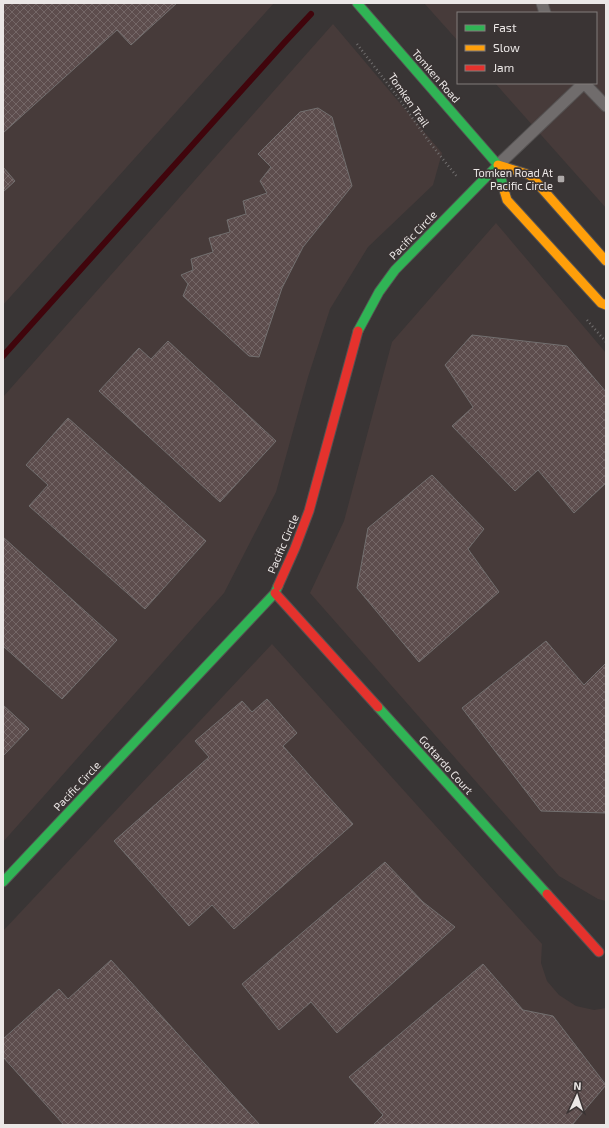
<svg xmlns="http://www.w3.org/2000/svg" width="609" height="1128" font-family="'Exo 2',sans-serif">
<defs>
<pattern id="building-cross-hatch" width="8" height="8" patternUnits="userSpaceOnUse"><rect width="8" height="8" fill="#5d4d4d"/><path d="M0 0l8 8M0 8l8-8" fill="none" stroke="#746767"/></pattern>
</defs>
<rect width="100%" height="100%" fill="#393535"/>
<path fill="#473b3a" d="M3 3H274L3 305Z
M424 3H606V208L495 83H596V13H458V41Z
M333 24 442 153 433 185 368 247 330 309 308 377 276 492 224 593 3 842V397Z
M496 223 606 353V901L598 899 559 876 310 593 344 521 392 342Z
M272 644 542 944 541 963 547 981 559 995 576 1006 594 1010 606 1008V1125H3V931Z"/>
<g fill="none" stroke-linecap="round" stroke-linejoin="round">
<path stroke="#40050c" stroke-width="6" d="M3 356 284 43 311 14"/>
</g>
<path fill="url(#building-cross-hatch)" stroke="#726f6f" d="M3 3H177L131 45 117 30 3 133Z
M318 108 332 117 352 186 303 247 282 288 259 357 249 356 183 296 188 284 181 275 193 270 191 259 213 252 209 238 230 232 227 220 246 214 243 201 267 193 260 181 271 167 258 154 300 112Z
M3 167 15 181 3 192Z
M472 335 567 346 606 392V483L574 513 538 470 515 491 452 426 473 407 445 365Z
M168 341 276 441 220 502 99 391 139 348 151 359Z
M68 418 206 541 145 609 29 506 48 485 26 465Z
M432 475 484 529 468 549 499 592 419 662 357 588 368 528Z
M3 537 117 640 62 699 3 646Z
M546 641 584 685 606 663V813L541 811 462 708Z
M267 699 297 733 283 746 353 824 234 929 212 905 189 926 114 841 209 757 195 741 242 701 252 712Z
M3 705 29 729 3 756Z
M385 862 423 902 455 927 337 1033 311 1002 279 1030 242 984Z
M111 960 260 1125H64L3 1057V1039L59 989 68 999Z
M483 964 523 1010 553 1016 606 1085 572 1125H373L383 1115 349 1077Z"/>
<g fill="none" stroke-linecap="round" stroke-linejoin="round">
<defs>
<path id="lane" d="M542 3 545 13
M584 83 606 106
M498 165 584 83"/>
<path id="fast" d="M357 3 498 165 504 190
M358 331 379 292 395 270 498 165
M378 707 547 894
M3 882 275 593 278 586"/>
<path id="slow" d="M498 165 530 175 606 261
M504 190 507 200 601 303 606 305"/>
<path id="jam" d="M278 586 295 548 309 511 358 331
M275 593 378 707
M547 894 599 952"/>
</defs>
<use href="#lane" stroke="#555252" stroke-width="13"/>
<use href="#fast" stroke="#555252" stroke-width="11"/>
<use href="#slow" stroke="#555252" stroke-width="11"/>
<use href="#jam" stroke="#555252" stroke-width="11"/>
<path stroke="#737070" stroke-width="2.5" stroke-dasharray="1 3" stroke-linecap="butt" d="M357 44 397 96 430 143 458 178
M587 320 606 342"/>
<use href="#lane" stroke="#706c6c" stroke-width="11"/>
<use href="#fast" stroke="#30b455" stroke-width="9"/>
<use href="#slow" stroke="#ff9f0a" stroke-width="9"/>
<use href="#jam" stroke="#e5322d" stroke-width="9"/>
</g>
<rect fill="#ada9a8" stroke="#3a3434" stroke-width="1.5" x="557" y="175" width="8" height="8" rx="2"/>
<g text-anchor="middle" stroke-width="3.5" stroke-linejoin="round" paint-order="stroke">
<g font-size="11" fill="#ebe7e6" stroke="#3a3434">
<text transform="translate(436 76) rotate(49)" y="4">Tomken Road</text>
<text transform="translate(409 100) rotate(55)" y="4">Tomken Trail</text>
<text transform="translate(413 235) rotate(-46)" y="4">Pacific Circle</text>
<text transform="translate(283 544) rotate(-67)" y="4">Pacific Circle</text>
<text transform="translate(446 765) rotate(48)" y="4">Gottardo Court</text>
<text transform="translate(77 786) rotate(-47)" y="4">Pacific Circle</text>
</g>
<g font-size="11" fill="#ebe7e6" stroke="#3a3434" text-anchor="end">
<text x="553" y="177">Tomken Road At<tspan x="553" dy="13">Pacific Circle</tspan></text>
</g>
</g>
<rect width="609" height="1128" fill="none" stroke="#ebe7e6" stroke-width="8"/>
<rect x="457" y="12" width="140" height="72" fill="#3a3434" stroke="#817c7b"/>
<rect x="465" y="25" width="20" height="6" fill="#30b455" stroke="#817c7b"/>
<text x="493" y="32" font-size="12" fill="#ebe7e6">Fast</text>
<rect x="465" y="45" width="20" height="6" fill="#ff9f0a" stroke="#817c7b"/>
<text x="493" y="52" font-size="12" fill="#ebe7e6">Slow</text>
<rect x="465" y="65" width="20" height="6" fill="#e5322d" stroke="#817c7b"/>
<text x="493" y="72" font-size="12" fill="#ebe7e6">Jam</text>
<g transform="translate(577 1096) rotate(3)" stroke="#3a3434" stroke-width="3" paint-order="stroke">
<path d="M0-3L7 15L0 10L-7 15Z" fill="#ebe7e6"/>
<text y="-6" font-size="11" font-weight="bold" text-anchor="middle" fill="#ebe7e6">N</text>
</g>
</svg>
